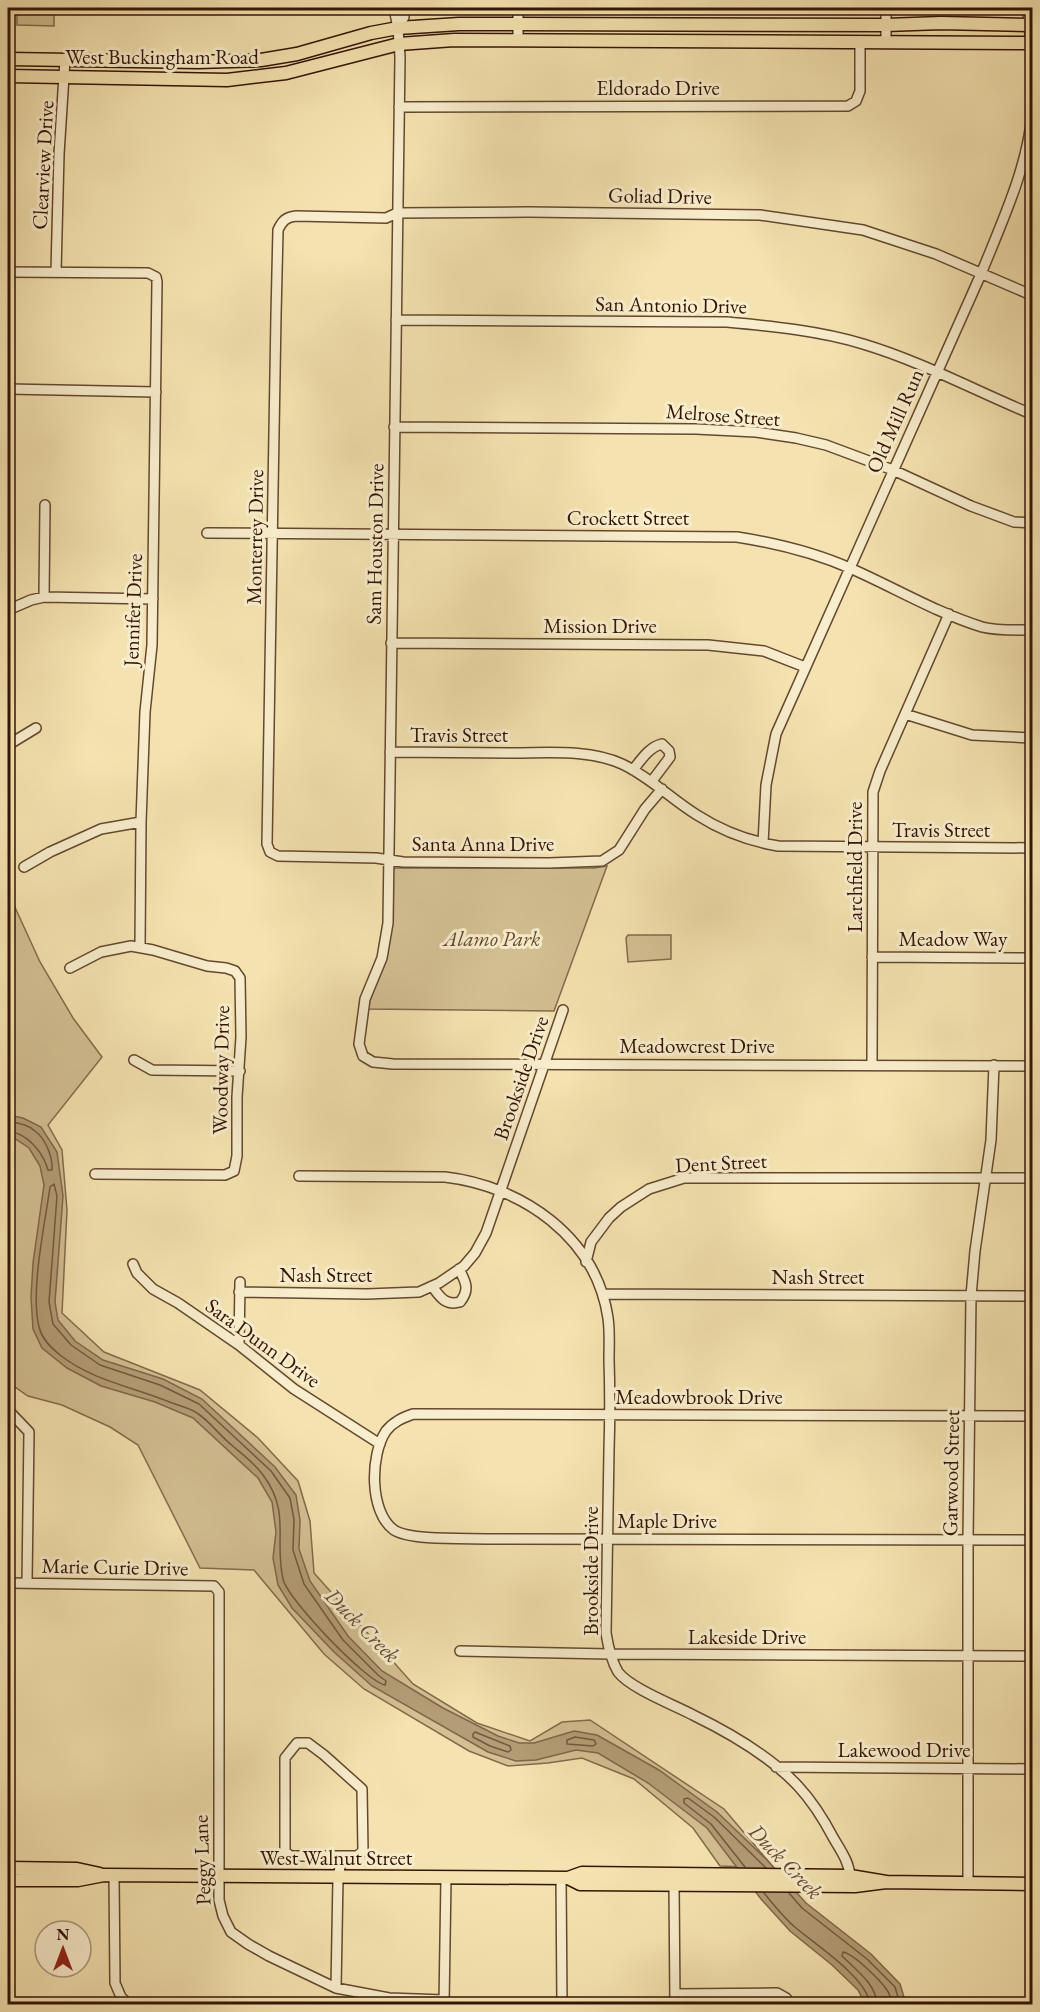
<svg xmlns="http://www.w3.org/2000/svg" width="1040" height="2012" font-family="'EB Garamond',serif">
<rect width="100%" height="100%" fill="#f4e3b0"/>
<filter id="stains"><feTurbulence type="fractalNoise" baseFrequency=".00333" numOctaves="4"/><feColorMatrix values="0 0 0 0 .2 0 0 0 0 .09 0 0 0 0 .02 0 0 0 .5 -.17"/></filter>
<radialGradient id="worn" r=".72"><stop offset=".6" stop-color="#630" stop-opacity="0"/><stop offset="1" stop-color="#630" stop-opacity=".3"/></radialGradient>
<path fill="#d3c093" stroke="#846a4c" stroke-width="1.5" d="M17 8H54V26L17 25Z
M607 866 554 1011 367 1009 389 947 392 924 393 870 395 868H594Z
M8 892 40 962 73 1018 102 1057 48 1125 62 1150 67 1210 62 1313 104 1352 200 1390 258 1438 298 1481 310 1521 314 1573 413 1684 477 1723 530 1741 562 1722 590 1720 724 1809 774 1868 720 1866 693 1828 634 1779 582 1758 548 1763 508 1766 469 1751 364 1689 324 1654 254 1570 200 1568 138 1445 110 1427 62 1405 28 1396 8 1382Z
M628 935H671V959L628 962 626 938Z"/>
<path fill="#b39d76" stroke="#806648" stroke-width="1.5" d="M8 1115 23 1118 41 1127 57 1152 63 1196 55 1302 58 1320 75 1341 103 1360 163 1379 202 1399 275 1467 296 1495 300 1520 299 1549 310 1581 348 1636 382 1671 443 1708 498 1736 519 1743H534L574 1731 597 1735 659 1770 717 1812 767 1860 806 1903 871 1954 900 1984 906 2004H865L858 1990 832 1965 790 1931 761 1899 707 1828 648 1783 598 1753 576 1750 536 1760 516 1761 488 1752 372 1686 334 1652 292 1608 278 1585 273 1558 276 1532 272 1502 258 1478 193 1418 155 1402 101 1386 67 1368 42 1348 33 1329 31 1297 33 1263 44 1185 40 1166 29 1148 14 1138 8 1137Z"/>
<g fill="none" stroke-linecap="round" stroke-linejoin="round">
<path stroke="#74583d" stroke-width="1.5" d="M8 1121C17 1123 27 1124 35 1131 46 1139 53 1158 52 1170H48C43 1152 27 1133 8 1131
M54 1184 57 1196 49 1302 53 1324 71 1345 100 1365 160 1385 199 1404 271 1471 290 1498 294 1520 293 1550 304 1584 343 1640 378 1675 386 1681 385 1685C367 1682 287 1599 283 1579 274 1540 291 1512 263 1475 254 1462 239 1452 227 1441 217 1432 208 1420 197 1413 190 1408 180 1406 172 1403 134 1387 93 1381 60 1355 50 1347 42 1339 39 1327 30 1291 45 1224 50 1187Z
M475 1732 510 1746 511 1750 508 1752 490 1746 473 1737V1734Z
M575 1737 594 1740 596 1744 593 1746 567 1744V1740Z
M745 1867 711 1824 684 1803V1799L688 1798 714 1817 766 1868
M764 1893C774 1905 784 1918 796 1928 816 1945 867 1978 870 2004
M789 1893 802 1908 867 1959 895 1987 900 2004
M877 2004C876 1984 856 1970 842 1956L843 1952C854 1954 880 1980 887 1990 890 1994 891 2000 892 2004"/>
<defs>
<path id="minor" d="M394 8 398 28 400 57 388 923 382 958 365 999 359 1044 363 1056 373 1062 393 1064 1032 1066
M886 8V41
M398 28 404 17V8
M518 40V8
M399 107 848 106 856 101 860 91V41
M8 272 148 273 156 277 157 282 152 645 145 712 141 822 140 947
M56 272 59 154 65 60
M396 320 727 322C771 326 821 331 863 344 920 361 974 390 1029 413
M8 389 156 392
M394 427 696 429 756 432 796 438 826 445 893 470 971 506 1014 522 1032 523
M207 533 737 537C775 543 816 553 852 569 895 588 937 613 982 627 998 631 1016 630 1032 630
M44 597 45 505
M8 610 31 600 44 597 153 599
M391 643 708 645 764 651 805 667
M905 714 972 735 1032 738
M8 745 36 728
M390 752C431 752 472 753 513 753 548 753 589 749 622 764 650 777 671 799 697 815 722 831 748 841 778 846L1032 848
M633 770C641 760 649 747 662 744L669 751 670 757 652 781
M662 789 645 809 619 850 602 861 549 863 403 862 376 858 278 856 270 852 267 844 276 315 278 230C282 221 286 217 296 216L386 218 397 213 528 212 760 215 863 230 936 254 1029 294
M763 843 766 785 776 734 981 274C1001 224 1028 167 1032 113 1033 90 1033 66 1031 44 1030 32 1028 20 1028 8
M24 867 50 852 101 829 141 822
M872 957 1032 958
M70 968 101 952 131 946 153 950 207 966 226 968 235 971 240 978 241 1037 237 1097V1156L234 1171 225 1175 95 1174
M134 1060 152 1070 240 1071
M872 1065 873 792 880 771 949 614
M299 1176 445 1177C522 1186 596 1237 608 1318 610 1332 609 1346 609 1359 610 1390 610 1420 609 1450 608 1511 607 1572 606 1633 608 1646 611 1660 618 1672 630 1688 674 1705 693 1715 730 1733 770 1756 798 1786 813 1802 824 1820 834 1839 841 1851 849 1862 850 1876
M586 1262 591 1242 609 1218 621 1207 649 1189 684 1178H1032
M133 1264 137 1273 153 1289 178 1303 239 1345 294 1389 380 1444
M432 1286C440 1297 445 1306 460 1302 470 1290 466 1282 459 1269
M239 1292 367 1294 419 1292 439 1283 464 1266 475 1253 486 1233 563 1010
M603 1294 1032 1296
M239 1345 240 1282
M8 1410 29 1432 27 1583
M1032 1416 413 1414C402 1418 393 1422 386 1431 370 1455 369 1512 394 1530 411 1541 468 1538 490 1539L1032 1540
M8 1583 214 1586 219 1592V1900L223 1916 231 1932 248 1944 269 1956 336 1988 389 1998 444 2000
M460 1651 610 1654 1032 1656
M297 1743H308L324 1755 362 1789 363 1851 357 1856H290L285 1851V1758Z
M776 1767 1032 1769
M114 1876 115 1983 121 1997 128 2004
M561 1878 562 2004
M968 1883V1540L971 1296 975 1251 991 1140 994 1065
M674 1885 675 2004
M336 1988 338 1878 342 1856
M675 1994 777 1993 786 1998 791 2004
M444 2004 446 1878"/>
<path id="major" d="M8 59 198 62 261 60 297 54 371 33 398 28 459 24 886 25 941 23 1032 25
M8 76 227 80 286 73 399 44 454 40 1032 43
M8 1868 77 1869 100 1874
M568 1878 580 1884 855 1886 886 1882 1032 1884
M8 1880H78L104 1875 568 1878 582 1873 850 1876 886 1882"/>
</defs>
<use href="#minor" stroke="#64482f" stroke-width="12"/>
<use href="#major" stroke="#341404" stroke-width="15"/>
<use href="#minor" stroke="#f8edcc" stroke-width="9"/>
<use href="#major" stroke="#f4e3b0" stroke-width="12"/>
</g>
<g text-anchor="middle" stroke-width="6" stroke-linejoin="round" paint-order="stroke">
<g font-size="21" fill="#341404" stroke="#f8edcc">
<text x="162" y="64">West Buckingham Road</text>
<text x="658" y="95">Eldorado Drive</text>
<text transform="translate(43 165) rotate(-87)" y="7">Clearview Drive</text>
<text transform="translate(660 196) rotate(1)" y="7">Goliad Drive</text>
<text transform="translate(671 305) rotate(1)" y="7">San Antonio Drive</text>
<text transform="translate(723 415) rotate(4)" y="7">Melrose Street</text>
<text transform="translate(895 421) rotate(-66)" y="7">Old Mill Run</text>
<text x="628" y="525">Crockett Street</text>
<text transform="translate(255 537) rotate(-89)" y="7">Monterrey Drive</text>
<text transform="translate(375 544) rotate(-89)" y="7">Sam Houston Drive</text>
<text transform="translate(133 610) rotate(-88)" y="7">Jennifer Drive</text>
<text x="600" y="633">Mission Drive</text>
<text x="459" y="742">Travis Street</text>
<text x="941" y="837">Travis Street</text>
<text x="483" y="851">Santa Anna Drive</text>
<text transform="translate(855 867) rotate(-90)" y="7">Larchfield Drive</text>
<text x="953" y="946">Meadow Way</text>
<text x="697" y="1053">Meadowcrest Drive</text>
<text transform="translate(221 1070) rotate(-89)" y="7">Woodway Drive</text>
<text transform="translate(521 1078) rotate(-71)" y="7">Brookside Drive</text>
<text transform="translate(721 1163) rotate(-3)" y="7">Dent Street</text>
<text x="326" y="1282">Nash Street</text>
<text x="818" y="1284">Nash Street</text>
<text transform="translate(263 1343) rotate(36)" y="7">Sara Dunn Drive</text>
<text x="699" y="1404">Meadowbrook Drive</text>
<text transform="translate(951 1473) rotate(-89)" y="7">Garwood Street</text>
<text x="667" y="1528">Maple Drive</text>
<text transform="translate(115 1567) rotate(1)" y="7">Marie Curie Drive</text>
<text transform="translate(591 1571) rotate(-90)" y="7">Brookside Drive</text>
<text x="747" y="1644">Lakeside Drive</text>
<text x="904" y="1757">Lakewood Drive</text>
<text x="336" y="1865">West Walnut Street</text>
<text transform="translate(202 1860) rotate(-92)" y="7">Peggy Lane</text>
</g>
<g font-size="21" font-style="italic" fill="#64482f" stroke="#f8edcc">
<text x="492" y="946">Alamo Park</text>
</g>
<g font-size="22" font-style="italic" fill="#674b32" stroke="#f8edcc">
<text transform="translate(363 1625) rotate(45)" y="8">Duck Creek</text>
<text transform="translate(786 1861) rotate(46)" y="8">Duck Creek</text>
</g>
</g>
<rect width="1040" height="2012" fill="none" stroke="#f4e3b0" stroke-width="30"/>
<rect x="9" y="9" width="1022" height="1994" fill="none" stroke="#341404" stroke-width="3"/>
<rect x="15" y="15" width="1010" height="1982" fill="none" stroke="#341404" stroke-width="1.5"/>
<g transform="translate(63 1949)"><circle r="28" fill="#f8edcc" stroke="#aa967c" stroke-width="1.5"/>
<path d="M0-4.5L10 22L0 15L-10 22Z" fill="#8f2418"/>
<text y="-9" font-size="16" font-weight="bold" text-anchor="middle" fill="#341404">N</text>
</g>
<rect width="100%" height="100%" filter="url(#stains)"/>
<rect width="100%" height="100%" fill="url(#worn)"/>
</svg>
